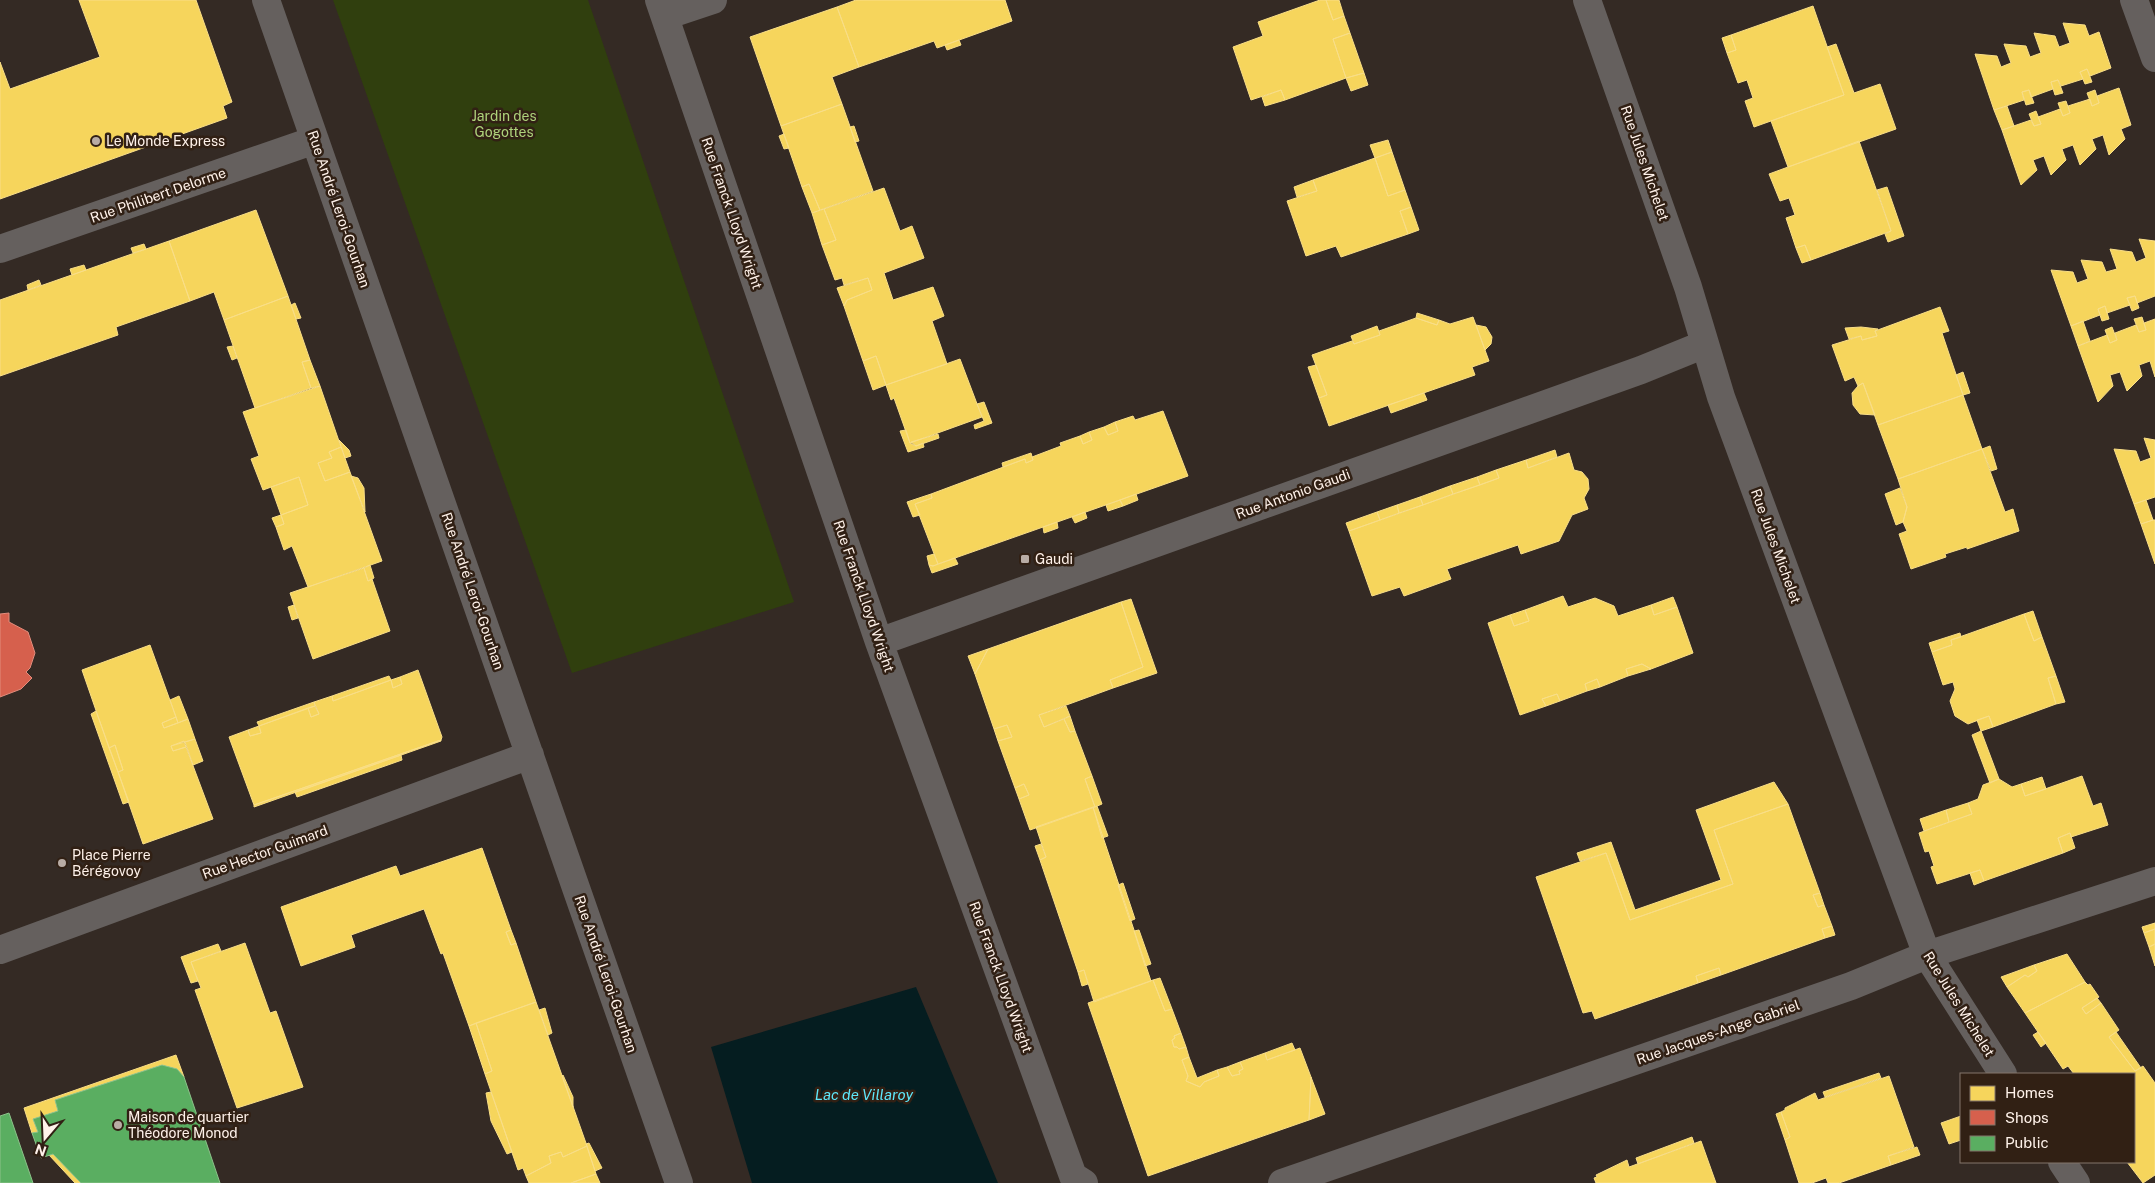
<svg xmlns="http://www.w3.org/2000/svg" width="2155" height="1183" font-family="'Public Sans',sans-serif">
<rect width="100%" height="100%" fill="#342a24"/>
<path fill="#303f0e" d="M333 0H588L794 602 572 673Z"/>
<path fill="#051d20" d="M916 987 998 1183H752L711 1047Z"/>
<path fill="#f6d55c" stroke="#f9de87" d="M79 0H196L232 102 223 106 227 118 0 199V62L10 89 100 57Z
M856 0H1005L1012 21 937 48 934 41 859 67 837 7Z
M1320 0H1326L1333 20 1344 16 1350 33 1333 39 1346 78 1285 100 1281 90 1251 100 1233 47 1263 36 1258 22Z
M1326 0H1339L1344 16 1333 20Z
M1813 6 1844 95 1754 127 1745 101 1753 98 1747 80 1738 83 1727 53 1736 50 1731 35Z
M837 7 859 67 832 77 842 104 781 126 750 37Z
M2063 23 2085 25 2089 36 2099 32 2111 68 2090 76 2087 69 2080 72 2083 79 2061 86 2058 80 2051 82 2053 89 2031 97 2029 90 2022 92 2024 100 1994 110 1975 54 1997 56 2001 67 2011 63 2004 44 2026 46 2030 57 2041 53 2034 33 2055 36 2059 47 2070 43Z
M1350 33 1364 73 1346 78 1333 39Z
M1731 35 1736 50 1727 53 1722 38Z
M959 40 961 45 947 50 945 45Z
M1836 44 1854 93 1880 84 1896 129 1788 167 1771 121 1844 95 1827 47Z
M2087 69 2092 82 2085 84 2080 72Z
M1364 73 1368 85 1351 91 1346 78Z
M2058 80 2063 93 2055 95 2051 82Z
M2119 88 2131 125 2121 129 2125 139 2109 155 2103 135 2092 139 2096 149 2080 165 2073 145 2062 149 2066 160 2051 175 2044 156 2033 160 2037 170 2021 185 2002 130 2031 120 2034 126 2041 124 2038 117 2060 109 2063 116 2070 113 2068 106 2090 99 2092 106 2099 103 2097 96Z
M1281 90 1285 100 1265 106 1262 97Z
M2029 90 2034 103 2026 105 2022 92Z
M2095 90 2099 103 2092 106 2087 93Z
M2066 101 2070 113 2063 116 2058 103Z
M842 104 873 191 820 210 809 184 802 187 781 126Z
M2007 106 2014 126 2002 130 1994 110Z
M2036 111 2041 124 2034 126 2029 114Z
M854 126 859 141 855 142 850 127Z
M784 134 789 148 784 149 779 136Z
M1388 140 1392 152 1375 158 1370 145Z
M1859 141 1891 231 1811 260 1805 245 1796 248 1786 218 1795 215 1789 198 1780 201 1769 174Z
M1392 152 1405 190 1388 196 1375 158Z
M1375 158 1388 196 1405 190 1411 207 1400 211 1408 234 1341 257 1336 246 1306 256 1287 201 1317 191 1313 180Z
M1313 180 1317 191 1297 197 1294 187Z
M809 184 820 210 812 213 802 187Z
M1887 187 1904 236 1888 242 1885 234 1891 231 1877 190Z
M884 188 900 231 912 226 924 258 884 273 893 300 933 287 944 316 932 321 947 364 886 385 876 356 863 361 844 306 847 300 872 290 868 278 844 285 842 278 835 280 822 245 836 240 824 209Z
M1411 207 1419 230 1408 234 1400 211Z
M824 209 836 240 822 245 812 213Z
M256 210 288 296 224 320 214 292 190 301 169 241Z
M2139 239 2155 241V296L2137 303 2135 296 2127 298 2130 305 2107 313 2105 306 2098 309 2100 315 2071 326 2051 270 2073 272 2077 283 2088 279 2081 260 2102 262 2106 272 2117 269 2110 249 2132 252 2136 262 2146 258Z
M169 241 190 301 116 327 118 335 0 376V300Z
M144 244 146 249 133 253 131 248Z
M1805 245 1811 260 1802 263 1796 248Z
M84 265 86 270 72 275 70 269Z
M868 278 872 290 847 300 844 306 837 288Z
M39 280 41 285 28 290 27 285Z
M288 296 310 360 302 362 311 388 255 408 224 320Z
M2135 296 2139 308 2132 311 2127 298Z
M295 303 301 318 296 319 291 305Z
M2105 306 2109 319 2102 321 2098 309Z
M1940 307 1949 331 1942 333 1963 395 1878 425 1863 383 1858 386 1854 377 1845 381 1832 345 1861 336 1862 340 1877 336 1875 331Z
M1417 313 1439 320 1437 325 1416 318Z
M1473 317 1489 361 1472 367 1475 375 1329 426 1319 398 1327 395 1312 355 1352 341 1354 344 1380 335 1379 331 1416 318 1437 325 1439 320 1450 324Z
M2142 317 2146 330 2139 332 2134 319Z
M2155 319V377L2150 361 2139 365 2142 376 2127 391 2120 372 2110 375 2113 386 2098 402 2078 346 2107 335 2110 343 2117 340 2115 333 2136 325 2139 332 2146 330 2144 323Z
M2083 321 2090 341 2078 346 2071 326Z
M1476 325 1486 327 1492 337 1491 344 1485 350Z
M1377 326 1380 335 1354 344 1351 336Z
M1861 327 1878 329 1875 331 1877 336 1862 340 1861 336 1849 339 1845 328Z
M2112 327 2117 340 2110 343 2105 330Z
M233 346 237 358 232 360 227 347Z
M876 356 886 385 873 390 863 361Z
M960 359 982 417 910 443 894 398 891 400 886 385Z
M310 360 320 386 311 388 302 362Z
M1316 365 1327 395 1319 398 1308 367Z
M1963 372 1970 393 1963 395 1956 375Z
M1863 383 1875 415 1860 414 1853 405 1852 393 1858 386Z
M320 386 341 447 329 452 332 458 318 463 325 481 350 472 382 561 308 587 292 546 284 550 276 527 284 524 281 515 308 505 299 477 263 490 251 459 259 456 243 412Z
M1424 393 1427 400 1391 413 1388 405Z
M1963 395 1982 449 1898 479 1878 425Z
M984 402 992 423 975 429 974 425 984 421 977 404Z
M1163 411 1188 476 938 564 915 504 932 498 931 494 1025 459 1026 463 1033 460 1032 457 1061 446 1060 443 1080 436 1083 444 1092 440 1089 432 1104 427 1108 435 1118 431 1115 422 1133 416 1135 420Z
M1115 422 1118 431 1108 435 1104 427Z
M906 430 910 443 916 446 923 443 924 447 908 452 900 431Z
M1089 432 1092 440 1083 444 1080 436Z
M938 434 939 438 916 446 911 442Z
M2144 438 2155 440V497L2134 504 2114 449 2136 451 2140 462 2151 458Z
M339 440 349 450 351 456 345 458Z
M1990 446 1997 469 1991 471 1982 449Z
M341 447 350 472 325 481 318 463 332 458 329 452Z
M1982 449 2005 512 2013 509 2019 531 1967 549V547L1945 554 1946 557 1911 569 1899 534 1907 531 1903 522 1907 507 1898 479Z
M1555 450 1557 457 1528 468 1526 460Z
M1031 453 1033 460 1026 463 1025 459 1003 467 1002 463Z
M1569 453 1574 470 1582 472 1588 479 1589 489 1584 498 1588 509 1572 515 1559 541 1521 554 1518 545 1447 569 1451 579 1404 596 1400 587 1372 596 1349 531 1499 478 1496 470 1526 460 1528 468Z
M1496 470 1499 478 1480 485 1477 477Z
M351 476 358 478 364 488 365 512Z
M299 477 308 505 281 515 271 487Z
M1477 477 1480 485 1453 494 1450 486Z
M1450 486 1453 494 1423 505 1420 497Z
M1900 488 1907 507 1903 522 1896 525 1885 494Z
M931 494 932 498 915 504 920 515 913 517 907 502Z
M1136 494 1138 500 1123 506 1120 500Z
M1420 497 1423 505 1399 513 1397 505Z
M1120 500 1123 506 1108 511 1106 505Z
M2146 500 2153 520 2141 524 2134 504Z
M1397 505 1399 513 1380 520 1377 512Z
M1085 512 1087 518 1075 523 1072 517Z
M1377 512 1380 520 1349 531 1346 523Z
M281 515 284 524 276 527 272 518Z
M2153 520H2155V564L2141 524Z
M1057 522 1058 528 1044 533 1043 527Z
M934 554 938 564 933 566 929 565 927 556Z
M955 558 958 564 932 573 929 565 933 566Z
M370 565 374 578 368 581 364 568Z
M364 568 368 581 372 579 390 631 313 659 290 593Z
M1563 596 1568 607 1595 598 1614 606 1618 616 1651 605 1654 615 1677 607 1693 653 1651 669 1642 664 1626 669 1628 676 1600 687 1597 679 1585 684 1587 691 1560 701 1557 694 1542 699 1546 706 1520 715 1488 623 1510 615 1514 626 1529 621 1525 610Z
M1673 597 1677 607 1654 615 1651 605Z
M1131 599 1157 673 1113 688 1110 680 1143 667 1121 602Z
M1121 602 1143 667 1110 680 1113 688 1039 715 1044 727 1064 719 1070 732 1075 731 1092 776 1085 779 1095 807 1030 830 1019 799 1029 795 1024 784 1015 788 998 741 1012 737 1007 725 994 729 975 674 988 649Z
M294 605 298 618 292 620 288 607Z
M1525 610 1529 621 1514 626 1510 615Z
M2033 611 2042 637 2034 641 2024 614Z
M2024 614 2034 641 2042 637 2056 676 2048 678 2056 704 1993 727 1989 716 1968 724 1955 716 1950 701 1955 689 1953 682 1943 685 1932 652 1952 645 1951 640Z
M1960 633 1961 637 1951 640 1952 645 1932 652 1929 643Z
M150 645 176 717 162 723 164 728 188 719 195 739 171 746 173 751 186 747 213 819 143 844 118 772 123 770 115 745 109 748 82 670Z
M988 649 975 674 968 656Z
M1642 664 1651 669 1628 676 1626 669Z
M418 670 442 737 441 740 254 805 229 737 248 730 250 736 261 733 259 726 308 708 311 717 319 714 314 702 332 696 333 701 391 680 393 688 402 684 400 677Z
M389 676 391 680 333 701 332 696Z
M2056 676 2065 702 2056 704 2048 678Z
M400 677 402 684 393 688 391 680Z
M1597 679 1600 687 1587 691 1585 684Z
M1557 694 1560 701 1546 706 1542 699Z
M179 696 188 719 178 723 170 700Z
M314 702 315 706 259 726 257 722Z
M315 706 319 714 311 717 308 708Z
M1066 706 1070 716 1044 727 1039 715Z
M96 711 129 802 123 804 91 714Z
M1070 716 1075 731 1070 732 1064 719Z
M1989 716 1993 727 1981 731 1977 720Z
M176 717 178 723 164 728 162 723Z
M1007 725 1012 737 998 741 994 729Z
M259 726 261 733 250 736 248 730Z
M1981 731 1999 779 1990 783 1972 735Z
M195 739 203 761 193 765 185 742Z
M441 740V741L254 807V805Z
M184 741 186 747 173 751 171 746Z
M115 745 123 770 118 772 109 748Z
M401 755 402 760 297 797 295 792Z
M1092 776 1102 804 1095 807 1085 779Z
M2082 776 2093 806 2101 803 2108 825 2071 837 2070 833 2058 838 2063 853 1984 881 1980 870 1937 884 1931 867 1934 866 1929 851 1925 852 1919 833 1972 814 1968 803 1978 799 1983 785 1999 779 2012 787 2021 784 2025 796Z
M2042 777 2046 789 2025 796 2021 784Z
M1774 782 1788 804 1714 830 1733 884 1630 920 1606 853 1580 861 1577 853 1611 842 1635 910 1721 880 1696 810Z
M1024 784 1029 795 1019 799 1015 788Z
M1968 803 1972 814 1949 822 1946 810Z
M1788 804 1820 893 1813 895 1818 907 1824 905 1832 926 1822 929 1825 938 1721 975 1719 968 1696 976 1698 983 1595 1019 1592 1011 1583 1013 1536 877 1606 853 1630 920 1733 884 1714 830Z
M1097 806 1108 836 1102 838 1093 807Z
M1093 807 1151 981 1094 1002 1084 970 1078 972 1040 860 1046 857 1036 827Z
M1946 810 1949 822 1924 831 1920 819Z
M2070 833 2075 848 2063 853 2058 838Z
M1041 844 1046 857 1040 860 1035 846Z
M482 848 511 930 506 932 511 945 516 943 536 1002 469 1026 443 953 441 954 424 909 351 935 355 947 301 966 281 907 396 866 400 876Z
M1980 870 1984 881 1974 885 1970 873Z
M1123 883 1135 919 1130 921 1118 885Z
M1820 893 1824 905 1818 907 1813 895Z
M2155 923V929L2144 933 2142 927Z
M1832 926 1835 935 1825 938 1822 929Z
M2155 929V944L2149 947 2144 933Z
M511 930 516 943 511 945 506 932Z
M1139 930 1151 964 1145 966 1134 931Z
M245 943 270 1013 276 1011 303 1087 237 1108 195 990 201 988 191 962Z
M218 944 221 951 191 962 198 981 191 983 181 957Z
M2155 944V966L2149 947Z
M2067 954 2085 982 2025 1013 2007 987 2025 975 2028 977 2037 971 2034 965Z
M2034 965 2037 971 2028 977 2025 975 2007 987 2001 977Z
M1719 968 1721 975 1698 983 1696 976Z
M1084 970 1088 984 1082 986 1078 972Z
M1160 978 1172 1009 1165 1011 1153 980Z
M1153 980 1165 1011 1172 1009 1181 1033 1174 1036 1175 1038 1172 1040 1174 1047H1177L1179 1049 1186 1047 1189 1057 1182 1060 1188 1076 1186 1081 1200 1087 1204 1082 1219 1076 1217 1070 1227 1067 1232 1076 1240 1074 1239 1071 1243 1069 1240 1062 1265 1053 1267 1060 1300 1048 1311 1077 1309 1120 1148 1176 1088 1003Z
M2085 982 2088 985 2090 984 2099 997 2082 1008 2086 1014 2101 1003 2119 1030 2109 1037 2135 1071 2143 1066 2155 1083V1175L2143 1183 2127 1162H2134V1074H2074L2068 1066 2063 1069 2025 1013Z
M2097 998 2101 1003 2086 1014 2082 1008Z
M536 1002 587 1146 563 1157 561 1152 549 1156 551 1163 526 1176 523 1168 518 1170 485 1074 492 1071 476 1023Z
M545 1008 552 1033 548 1035 539 1010Z
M476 1023 492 1071 485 1074 469 1026Z
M2038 1032 2046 1043 2041 1047 2033 1035Z
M2116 1032 2141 1068 2135 1071 2109 1037Z
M1181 1033 1186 1047 1179 1049 1177 1047H1174L1172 1040 1175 1038 1174 1036Z
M1292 1043 1295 1050 1267 1060 1265 1053Z
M176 1055 184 1077 177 1069 162 1065 55 1100 58 1111 33 1119 38 1132 32 1133 24 1108Z
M1189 1057 1197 1078 1217 1070 1219 1076 1204 1082 1200 1087 1186 1081 1188 1076 1182 1060Z
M1240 1062 1243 1069 1239 1071 1240 1074 1232 1076 1227 1067Z
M1879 1073 1881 1078 1825 1097 1823 1092Z
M563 1075 573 1097V1107L562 1076Z
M1889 1076 1914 1147 1888 1156 1891 1165 1839 1183H1828L1826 1178 1812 1183H1799L1785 1140 1790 1137 1781 1112 1785 1110V1108L1815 1093 1818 1100Z
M1311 1077 1325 1114 1309 1120Z
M491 1092 512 1152 507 1154 491 1121 486 1093Z
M1781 1112 1790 1137 1785 1140 1776 1114Z
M1961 1116V1140L1949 1144 1941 1123Z
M1692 1137 1694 1143 1638 1164 1636 1158Z
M1701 1141 1716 1183H1596L1594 1178 1597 1177 1596 1175 1627 1160 1629 1167Z
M589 1143 602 1168 595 1171 586 1144Z
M587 1146 596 1174 571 1183H529L526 1176 551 1163 549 1156 561 1152 563 1157Z
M1917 1147 1920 1155 1891 1165 1888 1156Z
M53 1154 81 1183H75L49 1155Z
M596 1174 600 1183H571Z"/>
<path fill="#d6604d" stroke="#e28c7c" d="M9 613V622L28 632 35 653 30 668 26 672 32 678 21 689 0 697V614Z"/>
<path fill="#5aae61" stroke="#8cc28a" d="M162 1065 177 1069 184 1077 220 1183H81L53 1154 41 1158 32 1133 38 1132 33 1119 58 1111 55 1100Z
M9 1113 33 1183H0V1116Z"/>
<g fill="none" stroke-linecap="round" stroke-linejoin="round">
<path stroke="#65605e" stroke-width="28" d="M266 0 679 1183
M659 0 879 642 1073 1176 1084 1183
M1587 0 1688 287 1721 397 1927 955 2003 1074
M2134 0 2155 58
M665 16 713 0
M0 249 315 140
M879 642 1641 370 1705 344
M0 950 530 755
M2062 1162 2076 1183
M1282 1183 1851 986 1927 955 2155 881"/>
</g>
<g fill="#b8aca5" stroke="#312014" stroke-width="2">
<circle cx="96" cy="141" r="5"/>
<rect x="1020" y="554" width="10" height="10" rx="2.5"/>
<circle cx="62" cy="863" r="5"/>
<circle cx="118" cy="1125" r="5"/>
</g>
<g text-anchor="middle" stroke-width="5" stroke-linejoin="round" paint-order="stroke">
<g font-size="14" fill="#aed27b" stroke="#312014">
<text x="504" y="121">Jardin des<tspan x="504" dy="16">Gogottes</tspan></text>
</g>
<g font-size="14" fill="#fff2ea" stroke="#312014" text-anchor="start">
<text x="106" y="146">Le Monde Express</text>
<text x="1035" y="564">Gaudi</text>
<text x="72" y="860">Place Pierre<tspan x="72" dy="16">Bérégovoy</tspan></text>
<text x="128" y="1122">Maison de quartier<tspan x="128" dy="16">Théodore Monod</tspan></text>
</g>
<g font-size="14" fill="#fff2ea" stroke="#312014">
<text transform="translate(1645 163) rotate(71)" y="5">Rue Jules Michelet</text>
<text transform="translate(158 195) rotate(-19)" y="5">Rue Philibert Delorme</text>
<text transform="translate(339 209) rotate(71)" y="5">Rue André Leroi-Gourhan</text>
<text transform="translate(732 213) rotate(71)" y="5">Rue Franck Lloyd Wright</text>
<text transform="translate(1293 494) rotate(-20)" y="5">Rue Antonio Gaudi</text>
<text transform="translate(1776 546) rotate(70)" y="5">Rue Jules Michelet</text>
<text transform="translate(473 591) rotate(71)" y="5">Rue André Leroi-Gourhan</text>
<text transform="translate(864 596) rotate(71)" y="5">Rue Franck Lloyd Wright</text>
<text transform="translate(265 852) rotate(-20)" y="5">Rue Hector Guimard</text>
<text transform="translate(606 974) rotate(71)" y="5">Rue André Leroi-Gourhan</text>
<text transform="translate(1001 977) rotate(70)" y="5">Rue Franck Lloyd Wright</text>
<text transform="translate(1959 1004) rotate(58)" y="5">Rue Jules Michelet</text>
<text transform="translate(1718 1032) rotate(-19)" y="5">Rue Jacques-Ange Gabriel</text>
</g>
<g font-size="15" font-style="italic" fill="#5ee7fa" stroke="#312014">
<text x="864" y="1100">Lac de Villaroy</text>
</g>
</g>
<rect x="1960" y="1073" width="175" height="90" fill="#312014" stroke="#83746a"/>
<rect x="1970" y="1086" width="25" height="15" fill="#f6d55c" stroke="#83746a"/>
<text x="2005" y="1098" font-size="15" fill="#fff2ea">Homes</text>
<rect x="1970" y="1110" width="25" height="15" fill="#d6604d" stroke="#83746a"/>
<text x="2005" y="1123" font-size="15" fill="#fff2ea">Shops</text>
<rect x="1970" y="1136" width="25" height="15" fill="#5aae61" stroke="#83746a"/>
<text x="2005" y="1148" font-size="15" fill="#fff2ea">Public</text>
<g transform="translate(45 1138) rotate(199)" stroke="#312014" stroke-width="4" paint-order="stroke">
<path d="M0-4L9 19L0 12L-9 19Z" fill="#fff2ea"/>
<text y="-8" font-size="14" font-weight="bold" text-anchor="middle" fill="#fff2ea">N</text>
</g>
</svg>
